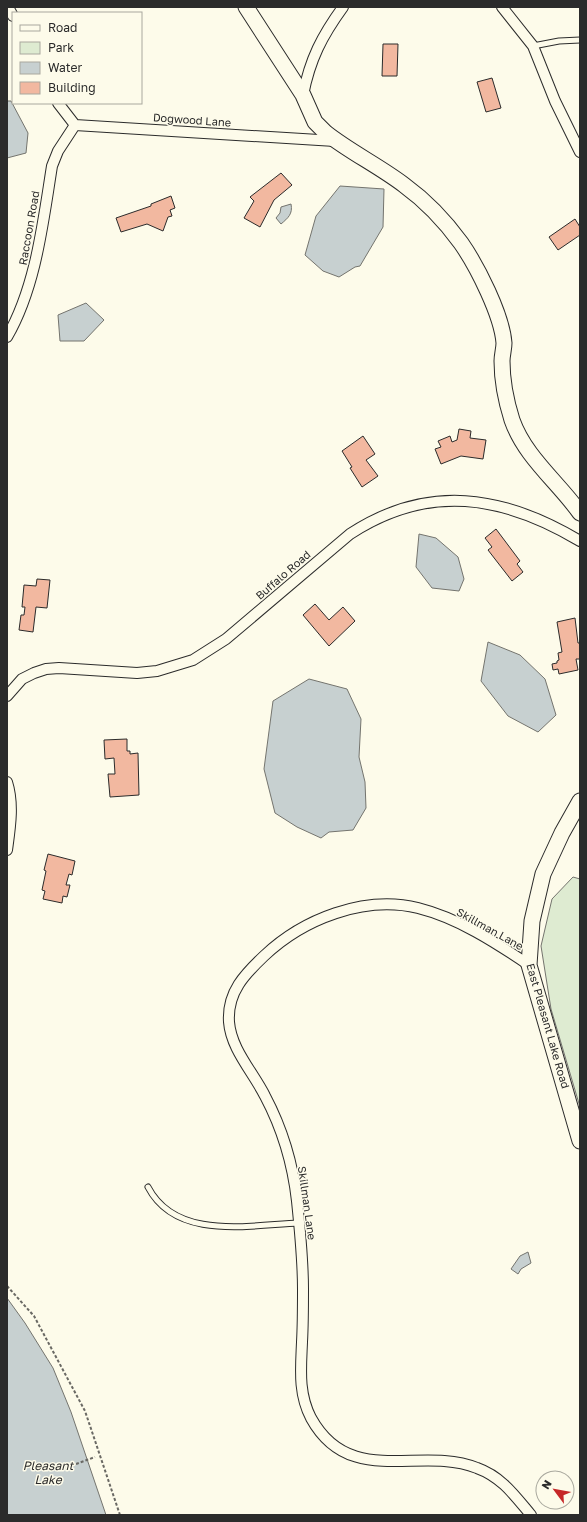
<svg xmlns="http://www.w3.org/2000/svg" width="587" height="1522" font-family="'Golos Text',sans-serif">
<rect width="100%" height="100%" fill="#fdfbea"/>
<path fill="#deebd1" stroke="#74746e" d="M573 877 580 879V1107L551 1009 541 946 552 899Z"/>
<path fill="#c7d0d0" stroke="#74746e" d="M7 101H11L28 133 26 153 7 158Z
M340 186 384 189 383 227 360 266 355 267 339 277 323 271 305 255 316 216Z
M291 204C293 214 288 218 281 224L276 218 280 213 281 207Z
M86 303 104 320 84 341H60L58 315Z
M419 534 436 538 458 557 464 579 459 591 432 588 416 567Z
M488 642 520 655 545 679 556 715 538 732 508 716 481 681Z
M309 679 347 689 361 719 359 757 365 782 366 808 353 830 329 832 321 838 297 827 275 813 264 769 273 701Z
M528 1252 531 1263 521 1269 518 1274 511 1269 520 1256Z
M7 1298 25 1323 53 1368 71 1412 106 1515H7Z"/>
<path fill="#f2b8a0" stroke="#2b2b2b" d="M383 44H398L397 76H382Z
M492 78 501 108 486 112 477 82Z
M281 173 292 185 274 200 260 227 244 218 254 201 250 197Z
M171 196 175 208 170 210 172 216 168 217 163 231 147 224 121 232 116 218 151 206V204Z
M575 219 580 227V235L558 250 549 237Z
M459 429 471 431 470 438 486 440 483 459 461 456 441 464 435 449 441 447 438 441 450 436 452 442 457 440Z
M363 436 375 454 366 460 378 476 362 487 350 468 352 467 342 451Z
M496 529 520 561 517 564 523 572 512 581 488 550 492 547 485 538Z
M37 579 50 580 47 608 36 607 33 632 19 630 21 615H24L25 607H22L24 585 36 586Z
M315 604 329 620 343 607 355 621 329 646 303 615Z
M575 618 578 643H580V659H576L578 670 559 674 558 669 553 670 552 664 557 663V661L559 660 558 653 562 652 557 622Z
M127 739V751H130V754L138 753 139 795 110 797 108 774H115L114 758 105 759 104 740Z
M48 854 75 861 72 875 69 874 66 885H70L67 897 63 896 62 903 43 899 45 891 42 890 46 871 44 870Z"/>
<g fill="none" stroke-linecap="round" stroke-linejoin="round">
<defs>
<path id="lane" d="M533 46 559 41 580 40
M148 1187C176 1241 250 1225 299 1223"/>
<path id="street" d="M8 7 13 16
M502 7 533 46 555 101 580 152
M303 95C310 59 322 36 343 7
M58 103 75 125 335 141
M7 337C36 287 43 222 52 166L58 151 75 125
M7 696 22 679 34 673 46 669 59 668 137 673 157 671 193 660 226 639 350 534C428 483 503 495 580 541
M7 782C14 804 10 828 7 850
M529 965C495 942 458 918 418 908 364 895 303 919 264 956 245 974 227 992 229 1022 231 1049 253 1072 265 1096 282 1128 293 1165 297 1201 300 1230 303 1260 303 1289 303 1307 303 1324 302 1342 301 1368 298 1393 311 1418 350 1489 420 1445 477 1468 502 1477 515 1496 531 1515"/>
<path id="secondary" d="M246 7 303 95 315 122 326 133C350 152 379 166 404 185 426 201 445 221 461 243 477 266 502 315 504 343 504 349 502 355 502 361 502 381 506 401 512 420 525 457 558 482 580 513
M580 801 562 833 543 874 532 921 529 965 580 1141"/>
</defs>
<use href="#lane" stroke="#2b2b2b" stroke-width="7"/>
<use href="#street" stroke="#2b2b2b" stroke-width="12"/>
<use href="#secondary" stroke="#2b2b2b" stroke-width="17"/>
<path stroke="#6a6964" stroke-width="2" stroke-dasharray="3 2" stroke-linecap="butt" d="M7 1286 34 1316 85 1411 120 1515
M76 1464 95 1457"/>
<use href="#lane" stroke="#fdfbea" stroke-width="5"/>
<use href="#street" stroke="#fdfbea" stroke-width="10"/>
<use href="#secondary" stroke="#fdfbea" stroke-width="15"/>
</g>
<g text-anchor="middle" stroke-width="3" stroke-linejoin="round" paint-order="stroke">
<g font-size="11" fill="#2b2b2b" stroke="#fdfbea">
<text transform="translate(192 120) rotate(4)" y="4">Dogwood Lane</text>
<text transform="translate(29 228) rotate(-80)" y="4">Raccoon Road</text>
<text transform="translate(283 575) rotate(-41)" y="4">Buffalo Road</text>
<text transform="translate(490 929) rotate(29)" y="4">Skillman Lane</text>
<text transform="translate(548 1026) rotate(74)" y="4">East Pleasant Lake Road</text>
<text transform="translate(307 1203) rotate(82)" y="4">Skillman Lane</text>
</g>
<g font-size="12" font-style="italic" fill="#2b2b2b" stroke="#fdfbea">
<text x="48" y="1470">Pleasant<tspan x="48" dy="14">Lake</tspan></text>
</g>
</g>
<rect width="587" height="1522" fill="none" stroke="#2b2b2b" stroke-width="16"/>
<rect x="12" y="12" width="130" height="92" fill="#fdfbea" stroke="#a9a89e"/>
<rect x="20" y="25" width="20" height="6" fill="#fdfbea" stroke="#a9a89e"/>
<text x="48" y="32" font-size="12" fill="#2b2b2b">Road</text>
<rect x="20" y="42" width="20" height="12" fill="#deebd1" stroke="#a9a89e"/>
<text x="48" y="52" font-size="12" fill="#2b2b2b">Park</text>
<rect x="20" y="62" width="20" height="12" fill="#c7d0d0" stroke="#a9a89e"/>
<text x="48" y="72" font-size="12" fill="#2b2b2b">Water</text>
<rect x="20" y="82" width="20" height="12" fill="#f2b8a0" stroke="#a9a89e"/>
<text x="48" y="92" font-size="12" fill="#2b2b2b">Building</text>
<g transform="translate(555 1490) rotate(302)"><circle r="19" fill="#fdfbea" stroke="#a9a89e"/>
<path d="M0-3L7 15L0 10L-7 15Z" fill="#c62828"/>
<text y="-6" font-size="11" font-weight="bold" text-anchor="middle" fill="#2b2b2b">N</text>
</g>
</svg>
